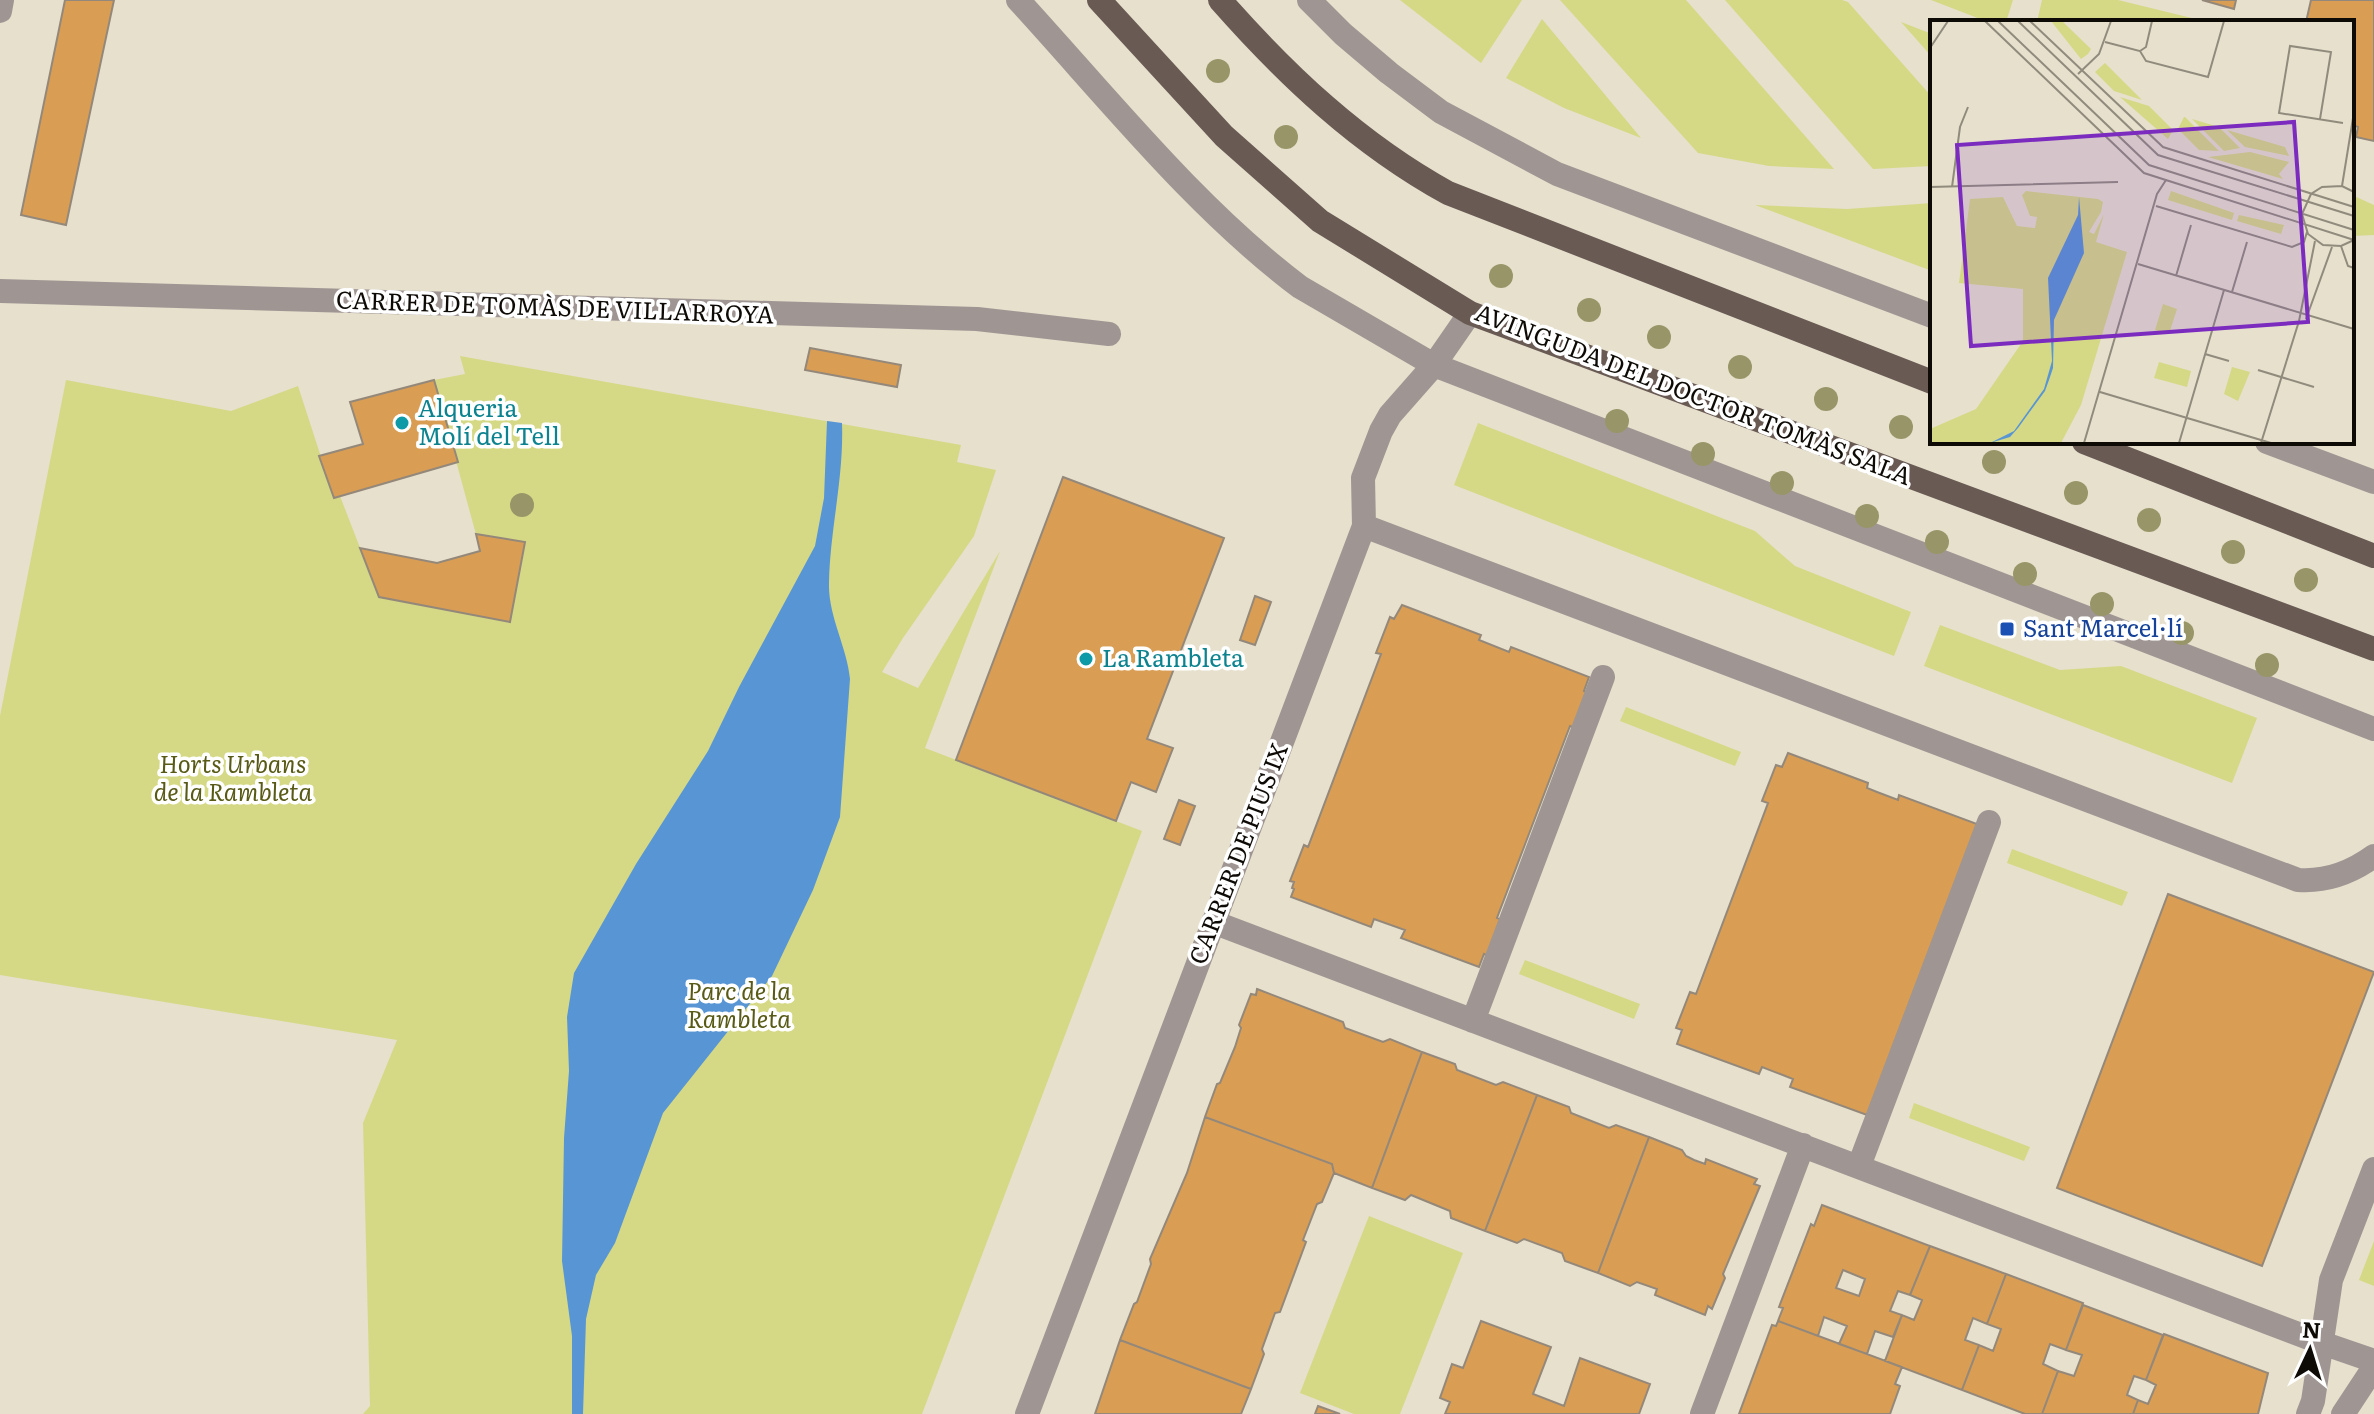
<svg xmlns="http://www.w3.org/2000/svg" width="2374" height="1414" font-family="Literata,serif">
<rect width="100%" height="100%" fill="#e6e0cd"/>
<path fill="#d5d986" d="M1400 0H1522L1481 63Z
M1560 0H1686L1834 169 1769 166 1698 153Z
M1725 0H1842L1848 2 1932 97V166L1873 169Z
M1931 0H2013L2006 22H1988Z
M2042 0H2118L2204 21 2037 22Z
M1542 19 1641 138 1564 108 1506 78Z
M1901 22 1932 34V57Z
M2352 195 2374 205V235L2352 236Z
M1932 203V271L1755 205 1847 209Z
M460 356 961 445 957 462 996 470 974 536 903 638 882 672 918 688 1000 551 925 748 1142 831 922 1414H363L370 1406 363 1123 397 1040 0 975V716L66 380 231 411 298 386 334 497 340 496 379 597 499 619 434 380 465 374Z
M1478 423 1755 531 1795 566 1911 612 1894 656 1454 485Z
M1940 625 2060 670 2121 666 2257 718 2232 783 1924 666Z
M1626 707 1741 752 1735 766 1620 721Z
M2012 849 2128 892 2122 906 2007 863Z
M1525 960 1640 1004 1634 1019 1519 974Z
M1914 1103 2030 1147 2024 1161 1909 1118Z
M1369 1216 1463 1253 1400 1414H1354L1300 1393Z
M2374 1241V1286L2359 1280Z"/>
<path fill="#5895d5" d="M827 421 842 423C844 478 830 529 829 583 828 616 847 647 850 679L840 817 813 890 772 976 663 1113 615 1243 596 1275 586 1319 583 1414H572V1336L562 1261 564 1138 569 1071 567 1017 574 973 636 864 708 751 739 687 815 546 824 498Z"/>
<path fill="#d99e54" stroke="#94887a" stroke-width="2" fill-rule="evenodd" d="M65 0H114L66 225 21 215Z
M2202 0H2236L2234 9Z
M2311 0H2374V141L2356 137 2358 127 2352 125V22H2306Z
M810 348 901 365 897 387 805 370Z
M434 380 458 462 334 498 319 456 363 444 350 402Z
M1063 477 1224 538 1147 739 1173 748 1156 792 1131 782 1116 821 956 760Z
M476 534 525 542 510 622 379 597 360 548 437 563 480 551Z
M1255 596 1271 602 1255 645 1240 640Z
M1402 605 1481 635 1479 640 1509 652 1511 647 1589 677 1584 691 1591 694 1578 729 1570 726 1497 918 1506 921 1492 958 1484 954 1479 967 1401 938 1405 930 1374 919 1371 927 1291 897 1294 889 1292 888 1294 882 1290 881 1304 845 1308 847 1381 654 1376 653 1390 617 1394 619Z
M1788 753 1868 783 1867 788 1877 792 1898 800 1899 795 1977 824 1867 1115 1790 1087 1793 1079 1762 1067 1759 1074 1677 1044 1682 1030 1676 1028 1690 992 1696 994 1768 803 1762 801 1776 765 1782 767Z
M1179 800 1195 806 1180 845 1164 839Z
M2168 894 2374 972 2262 1266 2057 1188Z
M1257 989 1343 1022 1345 1028 1383 1042 1390 1039 1422 1052 1372 1188 1334 1173 1332 1164 1205 1117 1217 1084 1220 1083 1235 1047 1241 1028 1239 1025 1251 994 1256 995Z
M1422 1052 1455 1064 1457 1070 1496 1085 1503 1082 1537 1095 1485 1231 1451 1218 1450 1211 1411 1195 1405 1200 1372 1188Z
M1537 1095 1569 1107 1571 1113 1609 1128 1616 1125 1649 1137 1598 1273 1565 1261 1562 1253 1524 1239 1517 1243 1485 1231Z
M1205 1117 1332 1164 1334 1173 1322 1202 1317 1204 1303 1240 1306 1242 1280 1312 1275 1313 1262 1349 1264 1354 1251 1389 1120 1340 1134 1304 1137 1302 1151 1264 1150 1259 1187 1173Z
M1649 1137 1682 1150 1686 1156 1694 1160 1705 1164 1706 1159 1757 1179 1754 1184 1760 1186 1723 1274 1725 1278 1712 1309 1708 1306 1705 1315 1655 1295 1657 1289 1637 1282 1630 1286 1598 1273Z
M1822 1205 1930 1246 1910 1295 1898 1291 1890 1311 1902 1315 1893 1337 1875 1331 1867 1354 1839 1344 1847 1326 1824 1317 1818 1336 1778 1321 1783 1308 1779 1307 1811 1224 1814 1226ZM1843 1270 1865 1279 1859 1296 1836 1288Z
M1930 1246 2006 1274 1987 1324 1973 1318 1965 1340 1979 1345 1962 1390 1885 1361 1902 1315 1914 1320 1921 1303 1922 1300 1910 1295Z
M2006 1274 2083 1303 2066 1350 2050 1344 2043 1364 2058 1371 2042 1414H2025L1962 1390 1979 1345 1993 1351 2001 1329 1987 1324Z
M2083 1305 2163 1335 2146 1380 2134 1376 2128 1392 2127 1395 2138 1400 2133 1414H2042L2058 1371 2074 1376 2082 1355 2066 1350Z
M1481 1321 1551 1347 1533 1394 1564 1406 1580 1358 1650 1384 1639 1414H1445L1450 1402 1440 1398 1452 1364 1463 1368Z
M1778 1321 1902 1367 1895 1384 1900 1386 1890 1414H1739L1772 1325 1776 1326Z
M2164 1334 2268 1373 2258 1414H2133L2138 1400 2148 1404 2156 1385 2146 1380Z
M1120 1340 1251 1389 1241 1414H1095Z
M1318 1406 1340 1414H1315Z"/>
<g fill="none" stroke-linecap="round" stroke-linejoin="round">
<path stroke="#9f9693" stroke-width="24" d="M1018 0C1107 97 1195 208 1300 287L1434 365 2374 729
M1309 0 1343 34 1389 73 1441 112 1557 174 1932 316
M0 11 2 0
M0 291 977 319 1109 334
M2267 442 2374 482
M1364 526 2298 880C2326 882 2352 872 2374 856
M1213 922 2322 1343 2374 1361
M1473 1021 1603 677
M1859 1166 1989 822
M1027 1414 1364 526 1363 478 1381 431 1390 415 1434 365 1470 313
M1702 1414 1803 1145
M2308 1414 2313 1401 2331 1280 2374 1169
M2343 1414 2374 1367"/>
<path stroke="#695a54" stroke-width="24" d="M1099 0 1224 136 1320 221 1470 313 2374 649
M1220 0C1287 76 1359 144 1448 193L1932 382
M2084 442 2374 556"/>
</g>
<g fill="#989668">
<circle cx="1218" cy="71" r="12"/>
<circle cx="1286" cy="137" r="12"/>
<circle cx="1501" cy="276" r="12"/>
<circle cx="1589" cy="310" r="12"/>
<circle cx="1659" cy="337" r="12"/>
<circle cx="1740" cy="367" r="12"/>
<circle cx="1826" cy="399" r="12"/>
<circle cx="1617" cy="421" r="12"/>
<circle cx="1901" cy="427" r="12"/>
<circle cx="1703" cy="454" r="12"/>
<circle cx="1994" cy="462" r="12"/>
<circle cx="1782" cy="483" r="12"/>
<circle cx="2076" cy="493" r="12"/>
<circle cx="522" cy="505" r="12"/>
<circle cx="1867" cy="516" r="12"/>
<circle cx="2149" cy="520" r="12"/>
<circle cx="1937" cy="542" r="12"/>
<circle cx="2233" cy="552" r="12"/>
<circle cx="2025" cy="574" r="12"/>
<circle cx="2306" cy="580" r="12"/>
<circle cx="2102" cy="604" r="12"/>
<circle cx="2182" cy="633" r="12"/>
<circle cx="2267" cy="665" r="12"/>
</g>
<g fill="#0f9aa8" stroke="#fff" stroke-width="3">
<circle cx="402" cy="423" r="8"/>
<circle cx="1086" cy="659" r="8"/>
</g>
<rect fill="#1a4fb4" stroke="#fff" stroke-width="3" x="1999" y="621" width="16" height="16" rx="4"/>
<g text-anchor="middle" stroke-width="7" stroke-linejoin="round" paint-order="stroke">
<g font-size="24" fill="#0e0b06" stroke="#fff">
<text transform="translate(555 308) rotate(2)" y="8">CARRER DE TOMÀS DE VILLARROYA</text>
<text transform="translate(1693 395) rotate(21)" y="8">AVINGUDA DEL DOCTOR TOMÀS SALA</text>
<text transform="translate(1239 854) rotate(-69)" y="8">CARRER DE PIUS IX</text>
</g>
<g font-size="24" fill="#0d838f" stroke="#fff" text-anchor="start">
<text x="418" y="417">Alqueria<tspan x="418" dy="28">Molí del Tell</tspan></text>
<text x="1102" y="667">La Rambleta</text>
</g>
<g font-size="24" fill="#164399" stroke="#fff" text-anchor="start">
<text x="2023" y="637">Sant Marcel·lí</text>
</g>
<g font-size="24" font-style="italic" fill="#585a16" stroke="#fff">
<text x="233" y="773">Horts Urbans<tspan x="233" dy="28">de la Rambleta</tspan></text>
<text x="739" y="1000">Parc de la<tspan x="739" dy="28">Rambleta</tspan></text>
</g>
</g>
<g transform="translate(1930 20)">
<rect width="424" height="424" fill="#e6e0cd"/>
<path d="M121 1H132L161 29 158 34 151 39ZM175 43 212 80 184 71 165 52ZM190 77 219 86 243 110 238 119ZM254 97H255L289 131 269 130 248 109ZM262 99 289 107 310 128 294 131ZM297 110 355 127 359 136 315 127ZM320 132 359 142 349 154 353 159 278 137ZM96 171 168 179 173 182 171 192 159 212 164 214 174 194 166 222 197 232 151 385 131 423H0V409L46 389 93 321V269L29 263 40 179 73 177 87 206 105 208 107 197 100 196 92 175ZM241 171 304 193 302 200 238 180ZM309 195 354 205 351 214 307 201ZM233 284 247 289 239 314 225 310ZM229 342 261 351 257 367 224 358ZM302 347 320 352 308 381 294 374Z" fill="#d5d986"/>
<path d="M149 177 154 233 124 300 123 348 119 360 115 371 88 408 80 417 60 423 84 411 114 369 122 341 118 258 148 195Z" fill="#5895d5"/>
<path fill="none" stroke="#908b7d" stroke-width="2" d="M55 1 214 153 424 220M68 1 219 145 424 210M88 1 228 135 424 196M100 1 233 127 424 187M175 22 210 31 216 41 278 57 294 1M0 28 18 1M210 31 216 27 222 1M148 54 169 34 181 1M390 99 401 32 360 26 349 93 413 103M412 166 424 92M0 167 188 162M22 167 30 107 38 87M424 172 412 166 392 167 381 174 372 194 378 214 393 225 411 226 424 220M226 186 362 227 374 222 377 212M411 226 418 246 424 248M208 244 424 309M246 256 261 205M302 272 317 222M376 299 402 227M275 334 299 341M328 350 384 367M170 372 341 423M154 423 227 174 236 160M249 423 294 270M331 423 369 301 385 221"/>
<path fill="#7b2cbf" fill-opacity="0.15" stroke="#7b2cbf" stroke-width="4" d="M364 102 378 302 41 326 27 125Z"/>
<rect width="424" height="424" fill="none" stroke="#0e0b06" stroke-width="4"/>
</g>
<g transform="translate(2310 1350) rotate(4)" stroke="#ffffff" stroke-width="6" paint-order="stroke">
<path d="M0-6L14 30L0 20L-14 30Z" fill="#0e0b06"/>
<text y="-12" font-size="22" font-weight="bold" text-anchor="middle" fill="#0e0b06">N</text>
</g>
</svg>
